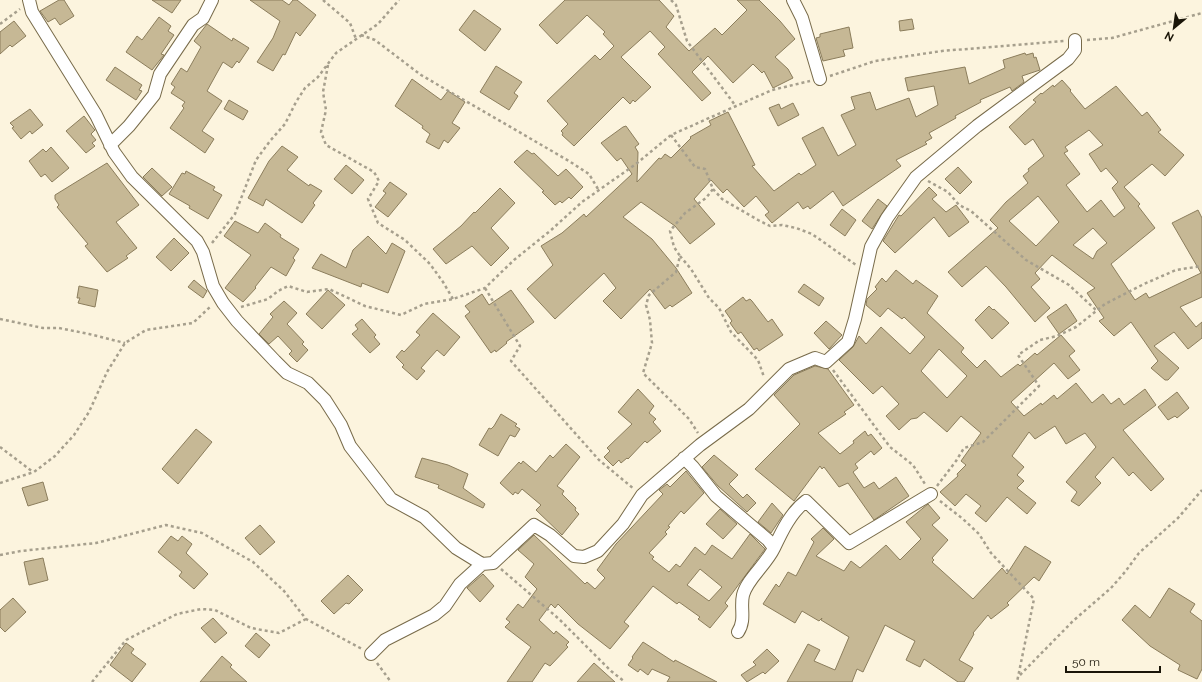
<svg xmlns="http://www.w3.org/2000/svg" width="1202" height="682" font-family="Raleway,sans-serif">
<rect width="100%" height="100%" fill="#fcf4de"/>
<path fill="#c6b895" stroke="#8b7d5c" fill-rule="evenodd" d="M59 0H64L74 16 60 25 55 18 48 22 40 11Z
M152 0H181L172 13Z
M250 0H282L289 5 293 0H297L316 15 300 36 296 32 285 55 283 54 273 71 257 62 273 38 280 21Z
M565 0H659L674 16 666 27 689 51 715 28 722 35 747 10 737 0H759L780 21 795 39 775 57 788 69 793 78 773 88 764 71 762 73 753 64 733 83 708 56 692 72 711 93 702 101 658 54 665 47 650 31 621 57 651 87 635 102 633 100 630 104 623 97 574 146 562 135 563 133 561 131 568 124 547 101 595 55 600 60 614 46 603 34 605 32 587 15 557 44 539 25Z
M474 10 501 29 485 51 459 30Z
M159 17 171 26 168 31 174 35 161 54 164 55 152 70 126 52 137 36 142 40Z
M912 19 914 29 900 31 899 21Z
M14 21 26 36 12 47 10 45 0 54V32Z
M207 24 232 41 233 38 249 48 239 63 237 61 232 68 223 62 207 91 222 101 202 131 214 139 205 153 170 128 184 108 182 106 185 102 171 93 175 87 171 84 181 68 187 72 201 47 194 41Z
M849 27 853 48 843 50 845 56 823 61 816 38 820 37V34Z
M1025 53 1026 55 1033 53 1034 58 1036 57 1040 70 1022 76 1024 82 1012 91 1010 87 980 100 981 102 955 116 956 118 929 133 932 138 925 142 927 144 896 160 901 166 843 206 833 191 810 209 808 206 803 209 798 202 772 223 765 215 769 212 756 196 744 207 727 189 723 193 711 180 694 199 715 224 690 244 675 226 641 202 623 217 652 239 676 268 692 293 672 307 670 305 665 309 650 289 621 319 603 301 616 288 604 273 555 319 527 289 553 265 541 246 562 233 584 214 586 217 632 174 621 158 617 161 601 143 623 127 626 126 639 144 635 147 638 152 637 182 659 158 661 159 665 154 671 158 691 138 690 137 711 125 709 121 728 112 755 165 752 166 774 191 799 173 801 175 816 165 802 138 823 127 838 156 856 145 841 115 855 109 851 97 870 92 876 110 909 98 916 117 938 105 934 86 908 91 905 78 965 67 969 84 1005 68 1003 60Z
M496 66 522 82 514 93 518 96 509 110 480 92Z
M115 67 142 85 139 90 142 91 136 100 106 80Z
M412 79 441 100 448 91 465 102 452 123 460 128 448 143 444 140 439 149 426 142 430 134 422 128 423 126 395 106Z
M1062 80 1071 90 1070 91 1085 109 1116 86 1142 116 1147 112 1161 130 1158 132 1184 155 1165 176 1152 164 1124 187 1140 204 1138 206 1155 228 1111 264 1135 300 1146 293 1149 298 1201 273 1172 223 1198 210 1202 218V297L1180 307 1196 327 1202 322V338L1188 349 1174 332 1154 346 1179 368 1168 380H1165L1151 368 1158 361 1131 322 1114 336 1099 321 1104 318 1087 293 1095 288 1052 255 1035 273 1040 279 1031 287 1050 308 1035 322 1006 287 986 266 962 287 948 272 998 228 990 220 1006 202 1028 183 1023 176 1029 171 1028 169 1044 156 1033 139 1025 145 1009 127 1036 102 1033 100 1041 93 1042 94 1053 85 1054 87ZM1089 130 1103 145 1089 154 1101 172 1106 168 1118 182 1112 188 1125 208 1114 217 1101 200 1087 212 1066 185 1080 174 1064 153 1068 151 1065 147ZM1038 196 1059 222 1036 246 1009 221ZM1093 228 1107 243 1097 251 1093 259 1073 245Z
M229 100 248 111 243 120 224 109Z
M793 103 799 115 778 126 769 108 779 104 781 109Z
M30 109 43 125 32 134 30 131 21 139 12 128 14 127 10 123Z
M84 116 94 129 95 130 91 134 96 140 92 143 95 146 86 153 66 131Z
M282 146 298 157 287 170 309 186 310 184 322 191 313 203 315 205 302 223 266 199 263 206 248 198 269 161Z
M51 147 69 168 52 182 45 174 41 177 29 161 43 149 46 152Z
M527 150 532 154 534 153 558 176 566 169 583 187 571 199 569 197 562 203 560 201 555 205 542 192 544 191 514 162Z
M107 163 139 205 116 222 137 248 126 256 128 258 107 272 85 246 88 244 57 207 59 205 55 199V195Z
M346 165 364 180 352 194 334 179Z
M958 167 972 182 960 194 945 179Z
M152 168 172 187 162 196 143 177Z
M186 171 215 187 213 190 222 195 208 219 189 208 190 206 169 194 182 173 185 174Z
M390 182 407 194 388 217 375 207 386 193 383 191Z
M929 187 937 195 932 199 946 212 956 205 969 222 949 237 934 217 895 253 883 241 899 215 901 216Z
M500 188 515 203 491 228 509 248 491 266 472 246 446 264 433 249 461 226 474 212 475 213Z
M878 199 887 206 872 229 862 221Z
M842 209 856 220 845 236 830 225Z
M235 221 258 233 265 223 281 235 280 237 299 249 293 258 295 260 286 276 271 267 255 287 256 288 243 302 225 288 251 255 224 236Z
M368 236 386 254 392 243 405 251 388 293 362 283 361 287 312 268 321 254 346 268 353 250Z
M174 238 189 253 171 271 156 257Z
M896 270 913 284 916 280 938 296 927 313 964 348 961 352 977 368 985 360 1001 377 1018 364 1020 366 1035 353 1037 355 1061 335 1075 351 1069 356 1080 370 1068 379 1054 363 1011 402 1024 416 1041 403 1042 405 1054 395 1057 399 1076 383 1092 403 1103 394 1111 404 1119 398 1124 405 1145 389 1156 405 1123 430 1164 479 1151 491 1133 472 1129 476 1113 457 1095 477 1101 483 1079 506 1071 501 1077 492 1066 482 1096 447 1085 433 1066 444 1055 426 1035 439 1029 432 1012 456 1024 467 1017 475 1024 481 1017 488 1036 503 1027 514 1007 497 986 522 975 513 981 506 966 494 955 506 940 492 958 476 957 474 966 465 961 461 981 433 961 416 947 432 924 412 917 418 911 419 899 430 886 416 899 404 882 386 873 394 839 360 853 347 859 336 866 344 881 327 910 354 925 337 904 317 902 319 888 308 880 317 866 305 867 299 877 289 875 287 882 278 886 282ZM939 349 967 376 947 398 921 371Z
M194 280 207 291 203 298 188 287Z
M804 284 824 298 819 306 798 292Z
M79 286 98 290 95 307 78 303 80 298H77Z
M328 290 345 305 322 329 306 314Z
M511 290 534 322 506 342 507 343 496 352 495 350 491 353 465 316 470 312 465 306 482 294 489 305Z
M743 297 746 301 750 299 752 301 768 322 772 319 783 335 759 351 757 348 754 350 741 332 738 334 730 323 732 321 725 311Z
M284 301 297 313 287 324 304 342 302 344 308 350 297 362 289 354 292 351 278 336 269 344 259 334 273 317 270 314Z
M1066 304 1077 321 1059 334 1047 317Z
M989 306 993 310 994 309 1009 323 992 339 975 320Z
M433 313 460 337 444 356 437 350 421 368 425 371 417 380 402 367 404 365 396 357 402 350 404 352 420 335 416 332Z
M362 319 376 335 374 337 380 344 370 353 352 334 358 329 355 325Z
M826 321 842 335 829 349 814 333Z
M815 366 828 369 854 405 844 412 846 414 818 433 840 454 854 443 853 441 865 431 868 436 871 434 882 448 874 455 871 451 855 464 858 468 853 472 864 488 874 482 879 489 896 477 909 496 874 520 848 483 839 487 824 467 822 469 820 466 794 501 755 469 800 424 774 395 794 375Z
M638 389 654 406 649 413 656 419 653 422 661 431 647 443 645 441 628 459 627 458 621 463 619 460 613 466 604 457 610 451 607 448 632 424 618 412Z
M1177 392 1189 408 1177 418 1175 416 1168 420 1158 407Z
M501 414 517 424 515 426 520 429 515 437 510 435 498 456 479 445 489 428 491 429 494 426Z
M196 429 212 442 178 484 162 469Z
M566 444 580 457 557 486 564 491 562 494 576 508 575 510 579 514 562 535 536 510 541 505 522 489 518 494 515 492 513 495 500 483 519 462 521 464 523 461 536 472 550 455 553 458Z
M714 455 738 475 729 484 743 498 747 494 756 503 747 512 718 486 702 467Z
M422 458 448 465 468 474 463 488 485 504 483 508 438 488 439 485 415 477Z
M686 471 704 493 684 514 681 511 668 526 670 527 665 532 667 534 649 553 654 557 652 559 669 572 676 564 680 567 695 547 705 555 712 545 732 559 750 534 765 549 725 603 728 606 710 628 698 619 700 617 679 602 677 604 653 586 624 622 629 626 610 649 578 624 558 604 555 608 551 604 539 620 554 634 556 631 569 642 566 645 568 647 550 666 545 663 532 682H507L531 647 505 627 510 622 506 619 518 604 523 608 537 589 525 577 534 564 518 550 534 535 585 584 587 582 595 589 605 578 597 570 616 544 663 494 659 490 667 484 670 487ZM700 569 722 587 709 601 687 585Z
M43 482 48 500 28 506 22 488Z
M772 503 783 515 771 533 758 522Z
M928 504 940 518 932 525 948 540 932 558 934 560 932 562 973 599 1002 568 1007 574 1025 546 1051 562 1039 581 1034 577 1007 603 1009 605 991 619 988 615 973 633 974 634 959 660 973 668 964 682H958L924 659 920 667 906 660 915 641 885 625 863 672 857 669 852 682H787L808 644 820 650 814 661 835 670 849 637 821 620 822 618 819 621 802 611 795 623 763 604 776 584 779 587 788 572 796 576 814 542 811 539 823 528 834 539 816 556 844 571 851 561 860 568 886 545 900 560 921 539 906 522Z
M720 509 737 524 723 539 706 524Z
M260 525 275 542 260 555 245 538Z
M171 536 178 541 182 536 192 544 186 553 208 574 194 589 179 576 182 572 158 552Z
M43 558 48 580 29 585 24 562Z
M483 574 494 586 480 602 467 588Z
M348 575 363 590 349 604 346 603 334 614 321 601Z
M1169 588 1195 604 1190 612 1202 621V669L1197 679 1178 670 1180 665 1150 646 1122 620 1135 605 1150 618Z
M13 598 26 612 5 632 0 627V610Z
M213 618 227 633 215 643 201 628Z
M256 633 270 645 259 658 245 646Z
M643 642 674 662 675 660 717 682H667L670 677 652 669 648 675 640 669 638 672 628 665 633 658 632 657Z
M126 643 134 649 131 653 146 664 132 682 110 665Z
M767 649 779 661 765 674 763 672 747 682 741 675 756 665 753 662Z
M222 656 232 665 230 667 247 682H200Z
M594 663 615 682H577Z"/>
<g fill="none" stroke-linecap="round" stroke-linejoin="round">
<defs>
<path id="minor" d="M29 0 32 12 96 115 114 152 132 177 197 241 203 252 213 286 223 303 237 321 275 361 287 373 308 383 325 400 341 425 350 446 391 499 424 517 456 548 482 564
M793 0 802 18 820 79
M110 145 129 126 154 95 160 74 193 25 203 18 212 0
M684 458 693 467 716 496 768 540 774 548C766 565 747 579 743 595 740 608 746 620 738 632
M774 548C782 531 791 512 806 501L849 543 931 494
M371 654 385 640 434 615 445 606 460 584 482 564 493 563 534 525 550 535 574 556 584 557 598 551 623 524 642 495 657 482 700 445 749 409 789 369 815 358 826 362 848 342 855 319 871 247 887 218 916 177 977 126 1068 59 1075 50V40"/>
</defs>
<use href="#minor" stroke="#786b4a" stroke-width="14"/>
<path stroke="#a69f8d" stroke-width="2.5" stroke-dasharray="3 3" stroke-linecap="butt" d="M323 0 350 23 356 39
M671 0 676 5 687 41 735 105
M0 24 20 9
M361 35 375 40 421 75 569 161 589 174 598 189
M1087 40 1112 38 1202 13
M328 65 323 92 326 110 321 132 326 145 374 172 379 181 368 199 378 223 405 240 430 264 443 282 453 299
M830 76 875 61 942 51 1064 41
M671 135 695 167 705 169 713 189 706 198 685 213 670 231 674 247 680 256 676 272 649 295 646 305 650 320 652 343 643 373 689 419 698 433
M928 181 948 192 959 205 971 211 1026 260 1069 285 1097 311
M713 189 722 199 758 220 770 226 782 225 796 228 812 234 856 265
M212 243 235 214 256 160 270 141 285 124 296 102 305 88 318 77 336 53 378 24 399 0
M680 256 691 269 709 298 719 308 731 332 758 360 764 377
M485 288 520 346 511 361 599 460 634 489
M241 307 268 299 278 291 288 286 307 292 329 289 365 306 401 315 424 304 453 299 485 288 514 260 550 231 582 202 636 164 671 135 772 90 810 81
M0 319 43 328H59L89 334 125 343
M833 370 890 447 913 465 925 484
M0 447 33 472
M0 483 34 472 55 456 74 435 89 412 107 372 125 343 146 330 193 323 211 306
M937 486 956 461 964 448 983 442 1039 386 1018 355 1040 340 1057 336 1076 327 1105 304 1144 284 1176 270 1202 266
M940 501 963 519 979 534 991 553 1034 599 1017 682
M0 555 21 551 96 543 166 525 202 533 253 562 284 591 306 619 362 649
M501 569 559 619 611 671 625 682
M377 663 391 682
M1020 675 1073 621 1111 588 1125 572 1139 553 1178 518 1202 490
M92 682 126 640 177 614 201 609 215 610 251 628 279 633 306 619"/>
<use href="#minor" stroke="#fff" stroke-width="12"/>
</g>
<g transform="translate(1174 28) rotate(209)" stroke="#fcf4de" stroke-width="3" paint-order="stroke">
<path d="M0-3L7 15L0 10L-7 15Z" fill="#1a1508"/>
<text y="-6" font-size="11" font-weight="bold" text-anchor="middle" fill="#1a1508">N</text>
</g>
<path d="M1066 666v6h94v-6" fill="none" stroke="#1a1508" stroke-width="2"/>
<text x="1072" y="666" font-size="12" fill="#1a1508" stroke="#fcf4de" stroke-width="3" paint-order="stroke">50 m</text>
</svg>
